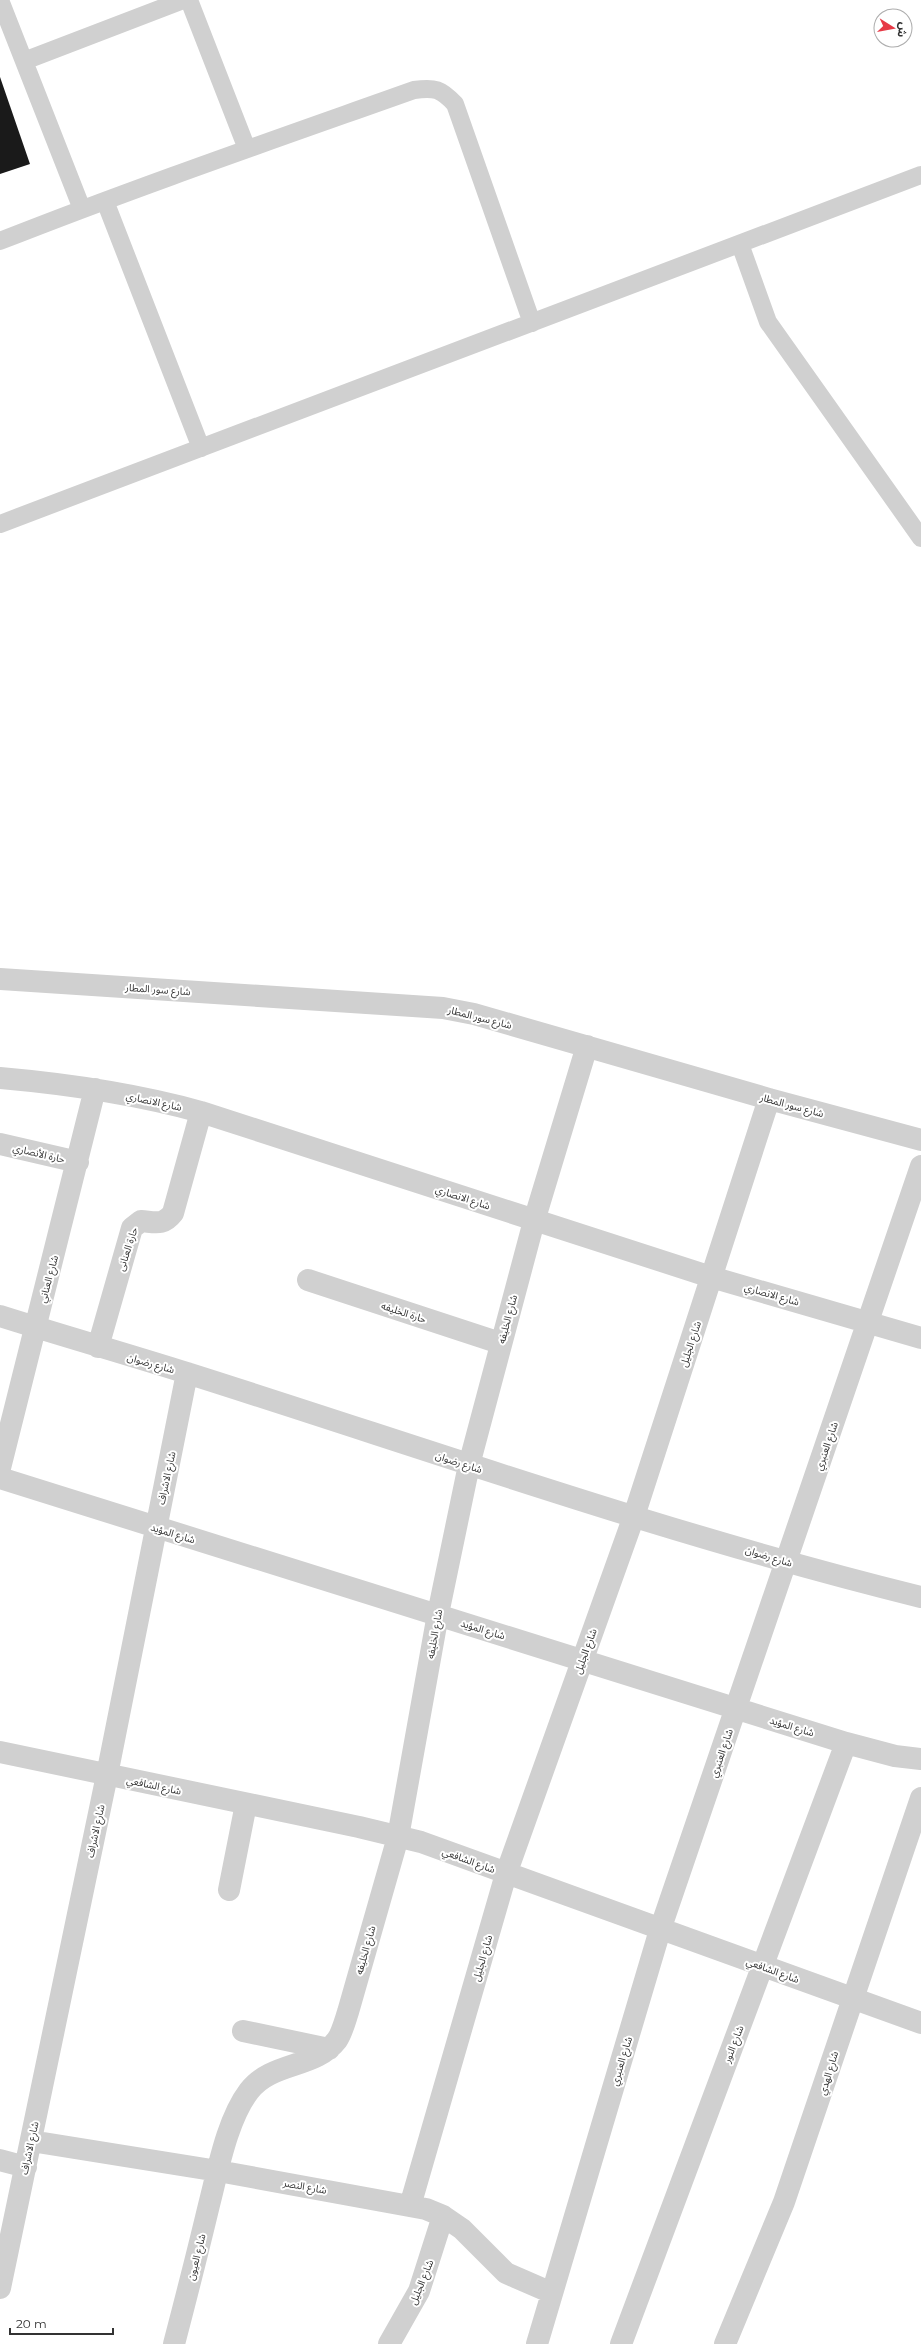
<svg xmlns="http://www.w3.org/2000/svg" width="921" height="2344" font-family="Montserrat,'Noto Sans Arabic',sans-serif">
<rect width="100%" height="100%" fill="#fff"/>
<path fill="#1a1a1a" d="M0 77 30 164 0 174Z"/>
<g fill="none" stroke-linecap="round" stroke-linejoin="round">
<path stroke="#d0d0d0" stroke-width="18" d="M0 0 82 209
M189 0 247 149
M24 61 183 0
M105 201 201 448
M0 241C137 187 276 139 414 90 435 87 441 89 455 104L532 323
M740 244 768 322 921 538
M0 524 921 175"/>
<path stroke="#d0d0d0" stroke-width="22" d="M0 979 443 1008 474 1014 769 1099 921 1140
M0 1078C68 1084 136 1094 201 1112L711 1277 921 1338
M0 1144 78 1162
M308 1280 500 1343
M0 1316C63 1336 127 1354 190 1374 433 1451 673 1536 921 1597
M98 1347 132 1228 141 1221C155 1222 163 1226 173 1213L201 1112
M0 1468 95 1089
M0 1478 846 1743 895 1756 921 1759
M0 1752 359 1827 421 1842 921 2023
M229 1890 246 1804
M243 2031 329 2049
M31 2141 218 2171 426 2209 443 2216 462 2229 506 2273 552 2293
M0 2160 26 2167
M410 2206 506 1874 634 1516 769 1099
M0 2288 107 1775 187 1373
M174 2344C186 2298 198 2251 209 2205 218 2170 227 2120 249 2091 272 2061 315 2069 337 2040 342 2033 345 2021 348 2012L398 1837 438 1614 469 1465 534 1221 587 1046
M389 2344 419 2291 443 2216
M537 2344 660 1930 921 1166
M621 2344 846 1743
M725 2344 784 2202 921 1798"/>
</g>
<g text-anchor="middle" stroke-width="4" stroke-linejoin="round" paint-order="stroke">
<g font-size="10" fill="#333" stroke="#fff">
<text transform="translate(158 989) rotate(4)" y="4">شارع سور المطار</text>
<text transform="translate(480 1017) rotate(14)" y="4">شارع سور المطار</text>
<text transform="translate(154 1101) rotate(12)" y="4">شارع الانصاري</text>
<text transform="translate(792 1105) rotate(15)" y="4">شارع سور المطار</text>
<text transform="translate(39 1153) rotate(13)" y="4">حارة الأنصاري</text>
<text transform="translate(463 1197) rotate(18)" y="4">شارع الانصاري</text>
<text transform="translate(127 1249) rotate(-72)" y="4">حارة العنانى</text>
<text transform="translate(48 1279) rotate(-75)" y="4">شارع العناني</text>
<text transform="translate(772 1294) rotate(16)" y="4">شارع الانصاري</text>
<text transform="translate(404 1312) rotate(18)" y="4">حارة الخليفه</text>
<text transform="translate(507 1319) rotate(-75)" y="4">شارع الخليفه</text>
<text transform="translate(690 1344) rotate(-72)" y="4">شارع الجليل</text>
<text transform="translate(151 1363) rotate(16)" y="4">شارع رضوان</text>
<text transform="translate(826 1446) rotate(-71)" y="4">شارع العنبري</text>
<text transform="translate(459 1462) rotate(18)" y="4">شارع رضوان</text>
<text transform="translate(166 1478) rotate(-78)" y="4">شارع الاشراف</text>
<text transform="translate(173 1533) rotate(17)" y="4">شارع المؤيد</text>
<text transform="translate(769 1556) rotate(17)" y="4">شارع رضوان</text>
<text transform="translate(483 1629) rotate(17)" y="4">شارع المؤيد</text>
<text transform="translate(434 1634) rotate(-80)" y="4">شارع الخليفه</text>
<text transform="translate(585 1651) rotate(-70)" y="4">شارع الجليل</text>
<text transform="translate(792 1726) rotate(17)" y="4">شارع المؤيد</text>
<text transform="translate(721 1753) rotate(-71)" y="4">شارع العنبري</text>
<text transform="translate(154 1785) rotate(12)" y="4">شارع الشافعي</text>
<text transform="translate(95 1831) rotate(-78)" y="4">شارع الاشراف</text>
<text transform="translate(469 1860) rotate(20)" y="4">شارع الشافعي</text>
<text transform="translate(365 1950) rotate(-74)" y="4">شارع الخليفه</text>
<text transform="translate(482 1958) rotate(-74)" y="4">شارع الجليل</text>
<text transform="translate(773 1970) rotate(20)" y="4">شارع الشافعي</text>
<text transform="translate(733 2044) rotate(-69)" y="4">شارع النور</text>
<text transform="translate(621 2061) rotate(-73)" y="4">شارع العنبري</text>
<text transform="translate(828 2073) rotate(-73)" y="4">شارع الهدي</text>
<text transform="translate(29 2148) rotate(-78)" y="4">شارع الاشراف</text>
<text transform="translate(305 2186) rotate(10)" y="4">شارع النصر</text>
<text transform="translate(196 2257) rotate(-76)" y="4">شارع العيون</text>
<text transform="translate(421 2282) rotate(-68)" y="4">شارع الجليل</text>
</g>
</g>
<g transform="translate(893 28) rotate(101)"><circle r="19" fill="#ffffff" stroke="#adadad"/>
<path d="M0-3L7 15L0 10L-7 15Z" fill="#e63946"/>
<text y="-6" font-size="11" font-weight="bold" text-anchor="middle" fill="#333333">ش</text>
</g>
<path d="M10 2328v6h103v-6" fill="none" stroke="#333333" stroke-width="2"/>
<text x="16" y="2328" font-size="12" fill="#333333" stroke="#ffffff" stroke-width="3" paint-order="stroke">20 m</text>
</svg>
